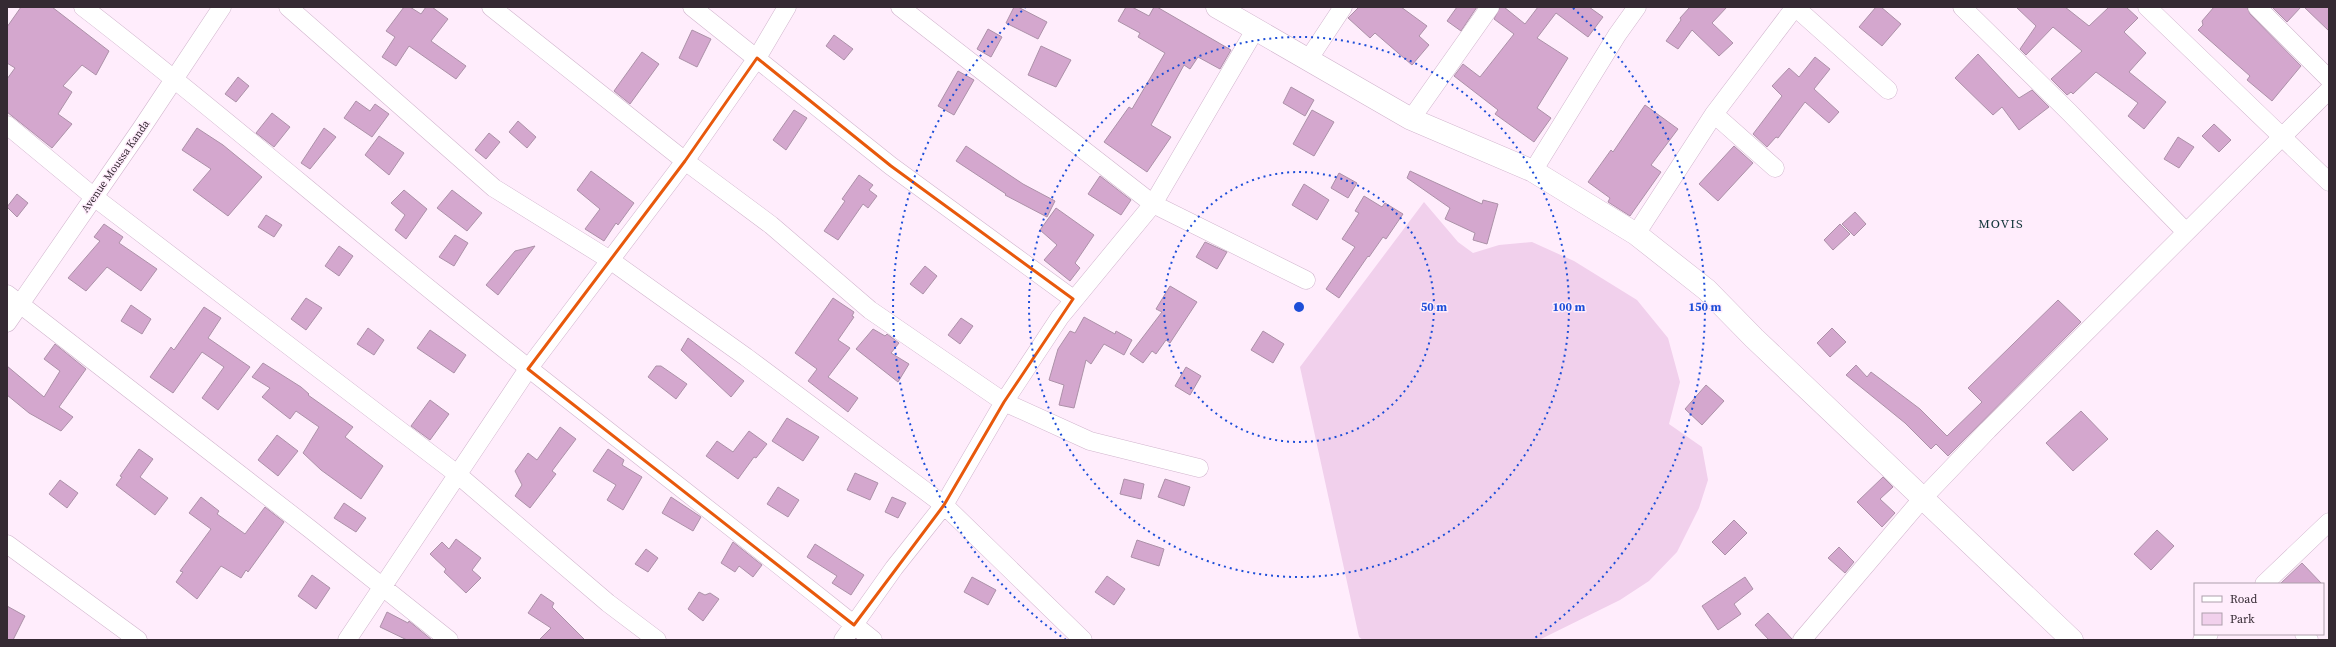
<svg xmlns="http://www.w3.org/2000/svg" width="2336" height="647" font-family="'Source Serif 4',serif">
<rect width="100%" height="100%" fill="#ffedfc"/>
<path fill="#f1d0ec" d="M1424 202 1458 242 1473 253 1499 245 1532 242 1574 261 1637 300 1668 338 1680 382 1669 424 1702 447 1708 480 1699 508 1677 552 1649 581 1620 600 1539 640H1363L1359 637 1300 367Z"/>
<path fill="#d4a7ce" stroke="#ac91a8" d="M21 7H52L109 51 96 75 82 65 63 86 72 92 58 114 72 124 52 148 7 112V79L15 68 7 63V27Z
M404 7H410L421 14 426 7H432L448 19 431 41 466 66 456 79 409 46 396 66 382 57 395 37 386 31Z
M1014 7H1018L1047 22 1038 39 1006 23Z
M1126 7H1132L1149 16 1154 7H1157L1231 50 1220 69 1198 57 1190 69 1184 65 1151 125 1171 137 1147 172 1104 142 1129 107 1132 109 1165 53 1138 37 1140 33 1118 21Z
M1359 7H1401L1427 26 1419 36 1429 45 1412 65 1375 33 1370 38 1348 18Z
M1457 7H1477L1461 31 1447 21Z
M1500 7H1504L1525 24 1538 7H1589L1603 17 1588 37 1556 13 1537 38 1568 58 1537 108 1551 118 1534 142 1495 114 1498 110 1454 76 1463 64 1480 77 1514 34 1494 19Z
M1690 7H1727L1712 23 1733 43 1719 56 1692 30 1678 49 1666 41 1681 20 1680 18Z
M1876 7H1881L1901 24 1882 46 1859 27Z
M2016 7H2065L2089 26 2109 7H2126L2138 18 2124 32 2146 53 2129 72 2166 102 2144 129 2128 116 2138 103 2096 72 2073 94 2071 92 2067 95 2051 79 2082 51 2053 27 2026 55 2020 49 2036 26Z
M2214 7H2247L2250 14 2301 66 2272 101 2247 80 2250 76 2198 30 2203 25 2202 21Z
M2272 7H2301L2287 22Z
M2304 7H2329V31Z
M988 29 1002 37 991 57 977 49Z
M692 30 711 39 697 67 679 58Z
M834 35 853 49 844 60 826 46Z
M1041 46 1071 60 1056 87 1028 75Z
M642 52 659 64 630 104 614 91Z
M1978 54 2019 98 2032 90 2049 107 2019 130 2002 107 1993 115 1955 78Z
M1815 57 1830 69 1814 89 1839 112 1829 123 1805 102 1778 138 1776 137 1767 147 1753 134 1782 96 1772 86 1789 68 1799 77Z
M958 71 974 80 954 115 938 106Z
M238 77 249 86 236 102 225 94Z
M1291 87 1314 100 1305 116 1283 103Z
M356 101 370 111 375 104 389 114 372 137 344 118Z
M1645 105 1678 129 1651 165 1661 172 1630 216 1608 202 1610 198 1588 182 1611 150 1613 152Z
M794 110 807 118 786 150 773 140Z
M1312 110 1334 122 1314 156 1293 144Z
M272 113 290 127 274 147 256 133Z
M518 121 536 137 527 148 509 132Z
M2214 124 2231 140 2219 152 2202 136Z
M197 128 223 145 262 177 228 216 193 190 211 169 182 150Z
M324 128 336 137 310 169 301 163Z
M489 133 500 142 486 159 475 150Z
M379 136 404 153 389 175 365 155Z
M2178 137 2194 147 2179 168 2164 159Z
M966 146 1023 184 1055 201 1047 217 1005 195 1006 194 956 161Z
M1734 146 1753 163 1718 201 1699 184Z
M591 171 634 203 618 225 616 223 604 241 585 229 600 209 577 190Z
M1410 171 1482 204 1483 200 1498 204 1487 244 1473 240 1475 233 1445 219 1450 208 1407 178Z
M1339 173 1357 183 1348 198 1331 188Z
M859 175 873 185 869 190 877 196 868 208 863 204 838 240 824 231 845 201 842 199Z
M1100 176 1131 200 1121 215 1088 194Z
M1304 184 1329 200 1317 220 1292 205Z
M404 190 427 209 406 239 395 230 405 215 391 203Z
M452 190 482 213 467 231 437 208Z
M17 194 28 203 17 217 7 207Z
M1364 196 1382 207 1385 203 1403 214 1386 239 1383 237 1369 257 1368 256 1339 298 1326 289 1355 247 1342 239 1359 213 1355 211Z
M1056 208 1094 235 1075 263 1080 268 1070 281 1044 260 1057 245 1040 230Z
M1855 212 1866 224 1854 236 1842 224Z
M266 215 282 225 274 237 258 227Z
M104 224 123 237 119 243 157 269 141 291 107 267 86 291 68 278 100 241 94 237Z
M1840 224 1850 234 1833 250 1824 240Z
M455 235 468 243 454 266 439 257Z
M1205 242 1227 252 1217 269 1196 257Z
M339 246 353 256 339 276 325 266Z
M535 246 498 295 486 285 515 251Z
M925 266 937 276 923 294 910 284Z
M1170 286 1197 302 1170 343 1166 340 1156 354 1152 351 1143 363 1130 354 1162 312 1156 309Z
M306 298 322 308 306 330 291 319Z
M833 298 854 312 852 316 854 317 838 340 850 348 828 377 858 398 848 412 808 381 817 369 795 353Z
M2058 300 2081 322 1948 456 1936 444 1931 449 1905 423 1846 375 1856 365 1867 377 1871 372 1920 409 1947 436 1982 402 1968 388Z
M131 305 151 319 142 334 121 321Z
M204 307 221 318 208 338 250 367 218 410 202 398 224 367 202 352 173 393 150 377 171 347 174 350Z
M1084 317 1115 334 1116 331 1132 340 1124 355 1104 344 1091 364 1086 360 1074 408 1059 405 1064 385 1049 380 1058 349 1070 331 1075 333Z
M961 318 973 326 960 344 948 335Z
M368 328 384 340 374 355 357 344Z
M1832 328 1846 342 1830 357 1817 343Z
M873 329 885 336 887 334 899 343 891 353 909 364 898 382 856 349Z
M430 330 466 355 454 373 417 348Z
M1263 331 1284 344 1273 363 1251 350Z
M688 338 744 381 731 397 681 350Z
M55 344 86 369 59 407 73 417 61 431 29 413 7 395V366L44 397 60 371 44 359Z
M263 363 301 387 309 394 308 395 353 427 345 437 383 466 361 499 321 470 303 453 319 427 296 411 290 419 262 397 270 388 252 377Z
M656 366H661L687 384 676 399 648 377Z
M1186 367 1201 376 1190 395 1175 386Z
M1706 385 1724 401 1702 425 1685 409Z
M430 400 449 414 430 440 411 426Z
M2081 411 2108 439 2073 471 2046 443Z
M787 418 819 437 803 461 772 441Z
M560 427 576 439 552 471 556 474 530 508 515 496 522 485 515 471 528 453 537 460Z
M749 431 767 444 756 458 754 457 738 479 706 456 717 441 733 452Z
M277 435 298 451 278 476 258 460Z
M139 449 153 459 140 477 168 498 155 515 116 485 122 477 120 476Z
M608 449 624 460 622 465 642 477 623 510 607 500 616 485 593 471Z
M855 473 878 483 870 500 847 490Z
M1883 477 1893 487 1880 499 1895 513 1882 527 1857 502Z
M1124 479 1144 484 1141 499 1120 494Z
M1165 479 1190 487 1184 506 1158 497Z
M60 480 78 493 67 508 49 494Z
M778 487 799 500 788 517 767 504Z
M201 497 219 511 217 514 245 534 265 507 284 522 248 572 246 570 241 578 221 566 197 599 176 582 183 572 180 571 211 529 189 513Z
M671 497 701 517 693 531 662 513Z
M892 497 906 503 898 518 885 512Z
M344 503 366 518 356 532 334 518Z
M1734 520 1747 533 1725 555 1712 542Z
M2157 530 2174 546 2151 570 2134 554Z
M456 539 481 558 472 570 481 578 466 593 444 572 446 569 430 554 442 542 449 549Z
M1137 540 1164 549 1159 566 1131 557Z
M733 542 762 565 753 577 739 566 735 572 721 563Z
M815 544 864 575 851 595 832 583 837 576 807 557Z
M1839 547 1854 562 1845 573 1828 558Z
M646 549 658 558 648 572 635 564Z
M2302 563 2322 584H2280Z
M312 575 330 588 316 609 298 596Z
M1107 576 1125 589 1114 605 1095 592Z
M972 577 996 590 988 605 964 592Z
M1745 577 1753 589 1734 604 1741 614 1718 630 1702 606Z
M699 592 705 595 710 593 719 599 703 621 688 609Z
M541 594 554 603 552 607 585 640H539L551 628 528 613Z
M7 606 25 616 13 640H7Z
M387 612 408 623 409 621 432 640H407L380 627Z
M1768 613 1792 639V640H1769L1755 625Z"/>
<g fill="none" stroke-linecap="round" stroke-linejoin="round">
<defs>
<path id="street" d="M83 7C204 100 319 200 438 296 582 412 729 524 873 640
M288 7 494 188 610 260 746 357 944 505 1083 640
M491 7 685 161 771 225 870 310 1004 402 1090 441 1199 468
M692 7 891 166 1073 299
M900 7 1153 204 1306 280
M1795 7 1888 90
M1962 7 2069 112 2186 232
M2147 7 2329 182
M2257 7 2329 79
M1308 60 1343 7
M1714 114 1775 168
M1411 119 1490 7
M7 125 94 197 457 474 608 603 657 640
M1533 171 1617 35 1637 7
M1636 234 1714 114 1795 7
M7 294 310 529 449 640
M7 323 141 129 222 7
M7 544 138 640
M2264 584 2329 522
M2304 634 2309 640
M347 640 528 369 685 161 757 58 787 7
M843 640 894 568 944 505 1004 402 1060 317 1153 204 1255 30
M1802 640 1922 499 1988 430 2329 90
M2202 640 2209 634"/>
<path id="secondary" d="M1217 7 1411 119 1533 171 1636 234 1707 290 1754 338 2072 640"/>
</defs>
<use href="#street" stroke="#d1b5cd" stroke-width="19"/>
<use href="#secondary" stroke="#d1b5cd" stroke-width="23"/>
<use href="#street" stroke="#fff" stroke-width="18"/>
<use href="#secondary" stroke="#fff" stroke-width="22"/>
</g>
<path fill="none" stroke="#e8590c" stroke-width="3" stroke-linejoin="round" d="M757 58 891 166 1073 299 1004 402 944 505 854 625 528 369 685 161Z"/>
<g fill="none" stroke="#1d4ed8" stroke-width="2" stroke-dasharray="2 4">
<circle cx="1299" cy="307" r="135"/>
<circle cx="1299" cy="307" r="270"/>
<path d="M1066 640A406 406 0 0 1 1025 8M1573 8A406 406 0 0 1 1532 640"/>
</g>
<g text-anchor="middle" stroke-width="3" stroke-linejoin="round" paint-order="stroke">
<g font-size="11" fill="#352a33" stroke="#ffedfc">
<text transform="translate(115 166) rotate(-55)" y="4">Avenue Moussa Kanda</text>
</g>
<g font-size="13" letter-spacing="1" fill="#123439" stroke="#ffedfc">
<text x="2001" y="228">MOVIS</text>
</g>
</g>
<circle cx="1299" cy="307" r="6" fill="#1d4ed8" stroke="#ffedfc" stroke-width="2"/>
<g font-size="12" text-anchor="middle" font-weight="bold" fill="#1d4ed8" stroke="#ffedfc" stroke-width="3" stroke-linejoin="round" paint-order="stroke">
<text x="1434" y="311">50 m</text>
<text x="1569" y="311">100 m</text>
<text x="1705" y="311">150 m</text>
</g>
<rect width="2336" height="647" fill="none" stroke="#352a33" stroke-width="16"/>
<rect x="2194" y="583" width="130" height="52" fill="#ffedfc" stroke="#ae9fac"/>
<rect x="2202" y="596" width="20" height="6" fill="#ffffff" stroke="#ae9fac"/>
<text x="2230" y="603" font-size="12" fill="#352a33">Road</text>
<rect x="2202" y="613" width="20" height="12" fill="#f1d0ec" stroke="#ae9fac"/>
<text x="2230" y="623" font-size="12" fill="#352a33">Park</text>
</svg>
